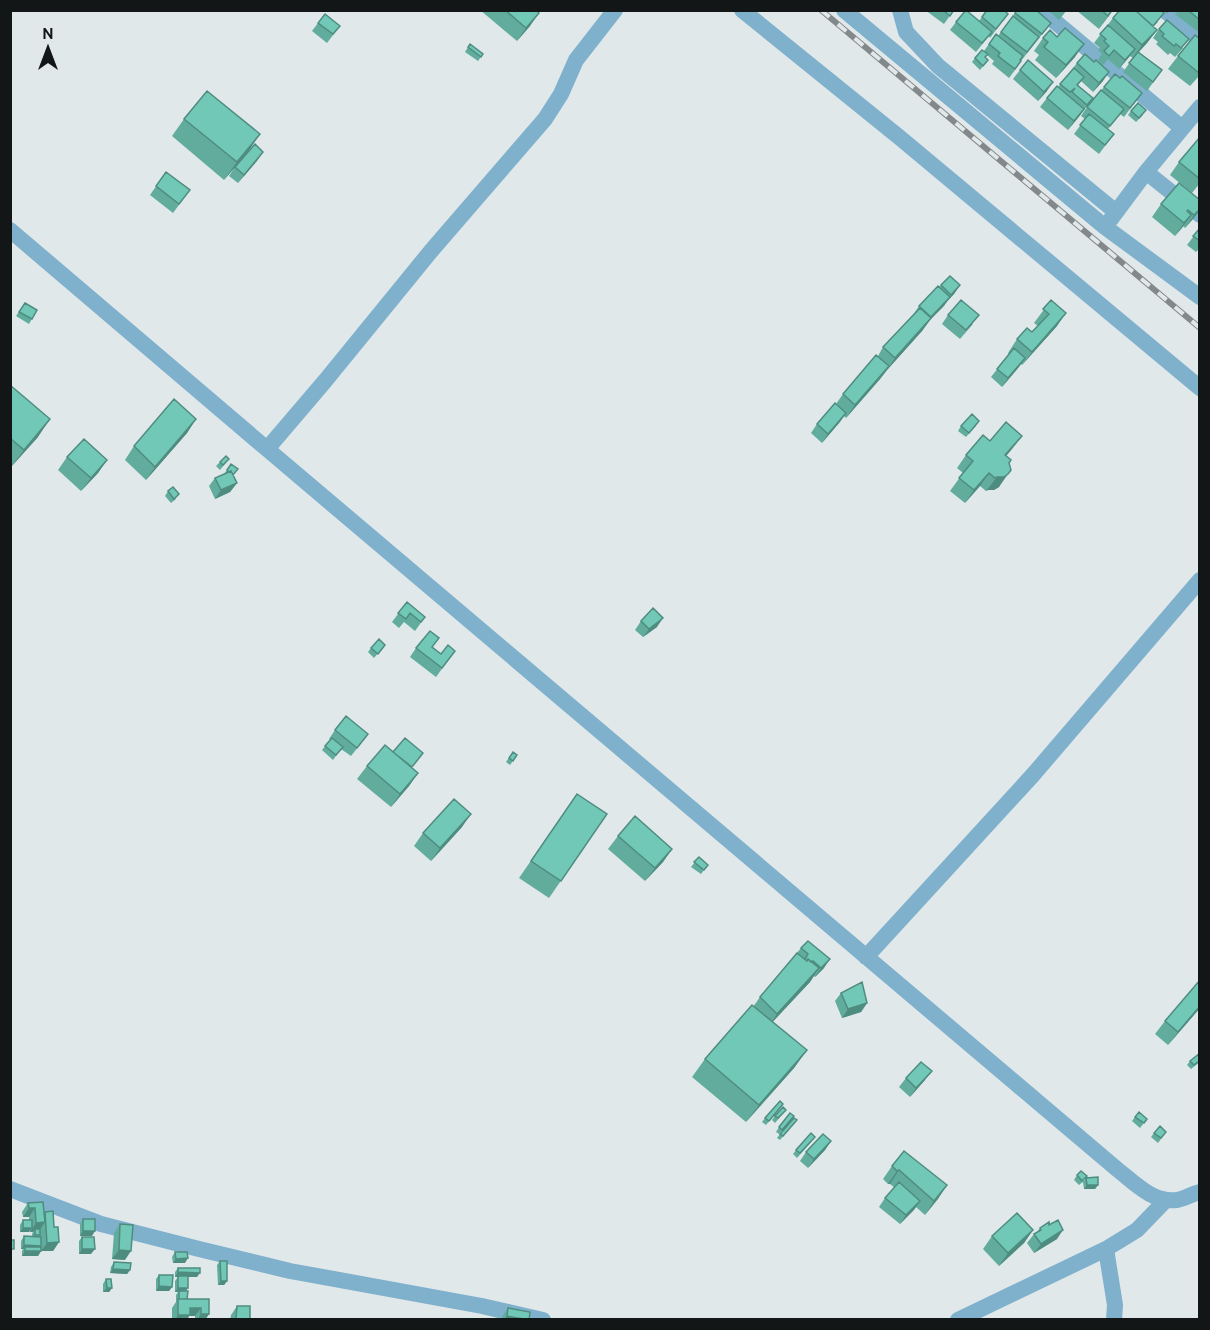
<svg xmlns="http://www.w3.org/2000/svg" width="1210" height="1330" font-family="Cabin,sans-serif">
  <rect width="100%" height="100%" fill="#e0e8ea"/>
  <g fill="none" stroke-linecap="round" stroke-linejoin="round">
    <path stroke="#7fb0cc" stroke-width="16" d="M 742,10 L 899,137 L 1200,388
      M 844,10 L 1105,227 L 1200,297
      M 900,10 L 906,32 L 938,66 L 1116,212
      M 1041,10 L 1182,128
      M 1164,10 L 1200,39
      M 1146,172 L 1200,215
      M 1111,219 L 1146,172 L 1200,107
      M 10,230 L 267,449 L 1118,1170 C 1135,1183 1153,1203 1177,1200 C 1184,1199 1192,1194 1200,1192
      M 267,449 L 325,381 L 431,251 L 545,119 L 561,94 L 576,60 L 615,10
      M 866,957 L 1032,776 L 1200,580
      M 10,1189 L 101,1224 L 199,1249 L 290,1271 L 482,1306 L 543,1320
      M 1106,1249 L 1115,1305 L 1114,1320
      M 958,1320 L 1106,1249 L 1137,1230 L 1166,1200"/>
    <g stroke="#83898a" stroke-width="6">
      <path id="rail" d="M 821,10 L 1200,328"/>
    </g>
    <use href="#rail" stroke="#e0e8ea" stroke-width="4" stroke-dasharray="11" stroke-linecap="butt"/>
  </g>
  <path fill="#61ac9d" d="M 480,10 L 536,10 L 530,26 L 517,41 Z
    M 925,10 L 954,10 L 944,24 Z
    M 987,10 L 1004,10 L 1008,14 L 990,38 L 989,36 L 976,52 L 950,30 L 956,22 L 979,21 Z
    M 1017,10 L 1051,23 L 1021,61 L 1015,70 L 1009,78 L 992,64 L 994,61 L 987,55 L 985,58 L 988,60 L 980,70 L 972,62 L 975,58 L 984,51 L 996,34 L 998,36 Z
    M 1048,10 L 1067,10 L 1059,20 Z
    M 1076,10 L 1113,10 L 1099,29 Z
    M 1163,10 L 1170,10 L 1167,14 Z
    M 1178,10 L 1200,10 L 1200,29 L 1197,31 L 1175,14 Z
    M 325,14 L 340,26 L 327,43 L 312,31 Z
    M 1113,18 L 1158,22 L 1153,27 L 1157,30 L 1147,43 L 1139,52 L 1162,70 L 1147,91 L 1123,72 L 1133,58 L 1130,56 L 1119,69 L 1108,59 L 1103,65 L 1098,60 L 1102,54 L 1098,50 L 1100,48 L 1094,43 Z
    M 1159,29 L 1183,48 L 1175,57 L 1170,53 L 1168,55 L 1156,44 L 1158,42 L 1153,38 Z
    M 1043,38 L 1075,57 L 1056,78 L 1035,60 L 1039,55 L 1034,51 Z
    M 1200,39 L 1200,75 L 1190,86 L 1168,69 L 1178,56 Z
    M 470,44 L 483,54 L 478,61 L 465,52 Z
    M 1077,63 L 1103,81 L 1093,92 L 1081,81 L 1078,85 L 1093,98 L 1068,130 L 1040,107 L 1047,98 L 1058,87 Z
    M 1020,70 L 1047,91 L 1038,101 L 1013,79 Z
    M 1120,78 L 1142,93 L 1124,117 L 1120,114 L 1108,129 L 1114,134 L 1099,154 L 1074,134 L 1085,119 L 1081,116 L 1087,107 L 1104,87 Z
    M 1131,111 L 1143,115 L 1136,122 L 1128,115 Z
    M 184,119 L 248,152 L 224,180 L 172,136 Z
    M 1200,137 L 1200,183 L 1192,193 L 1170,175 L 1179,162 Z
    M 263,152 L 238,183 L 229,176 L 235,167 Z
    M 166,172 L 190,190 L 173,213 L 150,195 Z
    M 1200,195 L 1200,210 L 1185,228 L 1183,226 L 1175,236 L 1152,217 L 1161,204 L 1197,198 Z
    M 1200,228 L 1200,248 L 1196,252 L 1187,245 Z
    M 941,285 L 960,285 L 954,294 L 930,320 L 922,331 L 887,370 L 880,379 L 846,418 L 844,416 L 822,443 L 811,433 L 817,424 L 836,404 L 843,394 L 878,356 L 883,347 L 913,315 L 919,306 Z
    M 1051,300 L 1057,326 L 1022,365 L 1021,364 L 1002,387 L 991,377 L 1009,354 L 1008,353 L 1017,339 L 1032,332 L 1038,326 L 1034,323 Z
    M 25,303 L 37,310 L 29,324 L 16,316 Z
    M 948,315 L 973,324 L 960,339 L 942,324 Z
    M 10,385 L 38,437 L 11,467 L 10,466 Z
    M 196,419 L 187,433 L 146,480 L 125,460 L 134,446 Z
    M 961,426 L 976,426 L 966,437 L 958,431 Z
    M 1022,436 L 1006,456 L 1009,463 L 999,487 L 994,490 L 988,490 L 986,491 L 980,486 L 965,503 L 950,491 L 963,473 L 957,468 L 966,455 L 990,441 Z
    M 67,457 L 107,460 L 98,473 L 81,491 L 58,470 Z
    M 229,459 L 220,470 L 216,466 L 220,462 Z
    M 231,464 L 233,475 L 237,483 L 230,492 L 215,499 L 209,486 L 215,478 L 224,474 Z
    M 168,491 L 176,499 L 171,503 L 165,496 Z
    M 407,602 L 425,617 L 415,631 L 404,622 L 399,628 L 392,622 Z
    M 641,621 L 657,627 L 643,637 L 635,630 Z
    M 385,645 L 374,658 L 368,652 L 371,648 Z
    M 432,647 L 441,654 L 455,651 L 436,677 L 410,657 L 416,648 Z
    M 335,730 L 362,742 L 351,756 L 341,749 L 333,760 L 322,750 L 330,740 L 329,739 Z
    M 513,752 L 517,755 L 510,765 L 506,762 Z
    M 367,766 L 412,768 L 418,773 L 409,786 L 391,807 L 357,779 Z
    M 577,794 L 607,814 L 549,898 L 519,878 Z
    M 462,827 L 431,861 L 414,846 L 423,833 Z
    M 618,836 L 672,849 L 663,862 L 645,881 L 608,849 Z
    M 699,857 L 708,865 L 701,874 L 691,867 Z
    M 801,948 L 824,968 L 815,977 L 814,976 L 810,982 L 772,1022 L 807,1050 L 794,1068 L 746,1122 L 692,1077 L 705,1059 L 753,1007 L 760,997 Z
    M 1200,980 L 1200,1008 L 1168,1045 L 1155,1034 L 1165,1021 Z
    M 841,993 L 867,1003 L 861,1012 L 842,1018 L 835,1001 Z
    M 1200,1053 L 1200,1062 L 1191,1069 L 1187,1065 L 1190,1061 Z
    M 906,1078 L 925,1080 L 910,1097 L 899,1087 Z
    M 783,1104 L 766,1125 L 762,1122 L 765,1118 Z
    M 786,1110 L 775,1123 L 772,1120 L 775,1116 Z
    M 1139,1112 L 1147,1119 L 1140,1128 L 1132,1121 Z
    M 790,1120 L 779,1134 L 776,1132 L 779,1127 Z
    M 797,1120 L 780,1140 L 777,1138 L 780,1134 Z
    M 1166,1132 L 1158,1143 L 1151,1137 L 1154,1133 Z
    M 812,1141 L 797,1158 L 793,1154 L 796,1150 Z
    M 831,1141 L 825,1150 L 808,1168 L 800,1161 L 806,1152 Z
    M 892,1166 L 947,1185 L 925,1215 L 916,1207 L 900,1224 L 879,1207 L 885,1198 L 895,1188 L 890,1184 L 888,1184 L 883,1179 Z
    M 1077,1175 L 1084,1181 L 1079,1185 L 1074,1180 Z
    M 1086,1178 L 1098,1185 L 1095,1189 L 1084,1189 L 1083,1182 Z
    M 28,1203 L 44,1213 L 45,1212 L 54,1227 L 59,1242 L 53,1251 L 41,1251 L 38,1256 L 22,1256 L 22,1251 L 23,1249 L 21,1249 L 21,1241 L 24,1236 L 32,1236 L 32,1234 L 33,1232 L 30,1232 L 30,1230 L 29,1232 L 20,1232 L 20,1225 L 23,1220 L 29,1220 L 29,1217 L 23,1217 L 22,1212 Z
    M 83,1219 L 92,1236 L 80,1236 L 80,1224 Z
    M 120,1224 L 125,1260 L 112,1259 L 114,1233 Z
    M 1049,1225 L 1057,1239 L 1034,1253 L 1027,1243 L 1034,1234 L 1037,1232 L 1040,1228 Z
    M 1033,1230 L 1024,1243 L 999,1266 L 983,1249 L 992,1236 Z
    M 82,1237 L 91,1254 L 79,1254 L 79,1241 Z
    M 175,1252 L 185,1263 L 173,1263 L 172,1257 Z
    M 220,1261 L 227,1281 L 224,1285 L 218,1285 L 217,1265 Z
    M 114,1262 L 130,1270 L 127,1274 L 110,1273 L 111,1267 Z
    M 178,1268 L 197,1277 L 188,1277 L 186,1291 L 187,1299 L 209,1314 L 205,1320 L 195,1320 L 195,1316 L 189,1316 L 187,1320 L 172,1320 L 172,1308 L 176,1302 L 176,1295 L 178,1292 L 175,1292 L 175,1281 L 178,1277 L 175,1277 L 175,1272 Z
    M 159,1275 L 172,1287 L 169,1291 L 156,1291 L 156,1279 Z
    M 106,1279 L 112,1288 L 109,1292 L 103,1292 L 103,1284 Z
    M 237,1306 L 250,1320 L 230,1320 L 231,1315 Z
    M 508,1308 L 529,1320 L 502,1320 L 502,1317 Z"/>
  <path fill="#4f8c80" d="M 1112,10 L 1113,10 L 1099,29 L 1108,16 Z
    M 539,13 L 530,26 L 517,41 L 526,28 Z
    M 1157,30 L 1147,43 L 1133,58 L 1142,45 Z
    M 1084,44 L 1075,57 L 1056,78 L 1066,65 Z
    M 1135,49 L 1129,57 L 1119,69 L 1125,60 Z
    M 1109,72 L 1103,81 L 1093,92 L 1099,83 Z
    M 1053,82 L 1047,91 L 1038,101 L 1044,92 Z
    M 1093,98 L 1078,118 L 1068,130 L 1074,121 Z
    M 260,134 L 248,152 L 224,180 L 237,162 Z
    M 263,152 L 257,161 L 238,183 L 244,175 Z
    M 1200,210 L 1193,219 L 1185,228 L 1194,215 Z
    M 1191,215 L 1182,228 L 1175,236 L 1184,223 Z
    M 960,285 L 954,294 L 945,303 L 951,295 Z
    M 950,297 L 944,306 L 930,320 L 922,331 L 887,370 L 880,379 L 846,418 L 855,405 L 888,368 L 895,358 L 931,317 Z
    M 1066,313 L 1057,326 L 1022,365 L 1032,352 Z
    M 1025,358 L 1019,367 L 1002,387 L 1008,378 Z
    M 846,413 L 840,422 L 822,443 L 828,434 Z
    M 50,419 L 38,437 L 11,467 L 24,450 Z
    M 196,419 L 187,433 L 146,480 L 155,467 Z
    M 1022,436 L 1012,449 L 996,468 L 1005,455 Z
    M 107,460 L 98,473 L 81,491 L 91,478 Z
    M 989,473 L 980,486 L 965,503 L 974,490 Z
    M 1008,474 L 999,487 L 994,490 L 988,490 L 986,491 L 997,477 Z
    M 237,483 L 230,492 L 215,499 L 221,490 Z
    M 663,618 L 657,627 L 643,637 L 649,629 Z
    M 418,773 L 409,786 L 391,807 L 400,794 Z
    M 471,814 L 462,827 L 431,861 L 440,848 Z
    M 672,849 L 663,862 L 645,881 L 655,868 Z
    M 830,959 L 824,968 L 815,977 L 821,968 Z
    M 819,968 L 810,982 L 768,1027 L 777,1014 Z
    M 867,1003 L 861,1012 L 842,1018 L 848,1009 Z
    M 1200,1006 L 1200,1008 L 1168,1045 L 1178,1032 Z
    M 807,1050 L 794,1068 L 746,1122 L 759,1105 Z
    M 932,1071 L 925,1080 L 910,1097 L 916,1088 Z
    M 831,1141 L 825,1150 L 808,1168 L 814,1159 Z
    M 899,1170 L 890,1184 L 888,1184 L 897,1171 Z
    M 947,1185 L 938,1199 L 925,1215 L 934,1201 Z
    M 1087,1185 L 1098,1185 L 1095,1189 L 1084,1189 Z
    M 920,1201 L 914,1210 L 900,1224 L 906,1215 Z
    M 29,1208 L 35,1208 L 29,1217 L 23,1217 Z
    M 45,1222 L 39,1231 L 35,1229 L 33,1232 L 30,1232 L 36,1223 Z
    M 23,1228 L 32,1228 L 29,1232 L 20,1232 Z
    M 1033,1230 L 1024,1243 L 999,1266 L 1008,1253 Z
    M 1063,1230 L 1057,1239 L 1034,1253 L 1041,1244 Z
    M 83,1231 L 95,1231 L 92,1236 L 80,1236 Z
    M 59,1242 L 53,1251 L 41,1251 L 47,1243 Z
    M 24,1245 L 41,1246 L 38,1250 L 25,1247 L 23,1249 L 21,1249 Z
    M 82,1249 L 95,1249 L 91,1254 L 79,1254 Z
    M 119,1250 L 131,1251 L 125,1260 L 112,1259 Z
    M 25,1251 L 41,1251 L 38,1256 L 22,1256 Z
    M 188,1258 L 185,1263 L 173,1263 L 176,1259 Z
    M 113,1269 L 130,1270 L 127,1274 L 110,1273 Z
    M 178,1272 L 200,1273 L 197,1277 L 175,1277 Z
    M 221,1281 L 227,1281 L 224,1285 L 218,1285 Z
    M 159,1286 L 172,1287 L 169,1291 L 156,1291 Z
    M 107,1288 L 112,1288 L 109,1292 L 103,1292 Z
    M 178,1288 L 188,1288 L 185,1292 L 175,1292 Z
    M 190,1308 L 201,1308 L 195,1316 L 189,1316 L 187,1320 L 175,1320 L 178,1315 Z
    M 201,1314 L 209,1314 L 205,1320 L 197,1320 Z
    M 507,1316 L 524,1320 L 504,1320 Z"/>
  <path fill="#71c8b7" stroke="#4f8c80" stroke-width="1.5" d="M 505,10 L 536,10 L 539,13 L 526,28 Z
    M 943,10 L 954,10 L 950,16 Z
    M 966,10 L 992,32 L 982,43 L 956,22 Z
    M 987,10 L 1004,10 L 1008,14 L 996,29 L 982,17 Z
    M 1017,10 L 1036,10 L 1051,23 L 1042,34 L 1015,13 Z
    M 1101,10 L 1112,10 L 1108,16 Z
    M 1120,10 L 1135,10 L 1157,30 L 1142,45 L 1113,18 Z
    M 1135,10 L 1161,10 L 1164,13 L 1153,26 Z
    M 1188,10 L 1200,10 L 1200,20 Z
    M 325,14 L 340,26 L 333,34 L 318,23 Z
    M 1013,16 L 1039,37 L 1027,52 L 1001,32 Z
    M 1167,20 L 1189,39 L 1181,48 L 1176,44 L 1174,46 L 1162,36 L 1164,34 L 1159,29 Z
    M 1108,25 L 1135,49 L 1125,60 L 1114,50 L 1109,56 L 1104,51 L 1109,46 L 1104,41 L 1106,39 L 1100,34 Z
    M 1065,28 L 1084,44 L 1066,65 L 1044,47 L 1048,42 L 1043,38 L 1050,30 L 1057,37 Z
    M 996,34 L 1023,56 L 1020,60 L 1021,61 L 1015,69 L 998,56 L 1000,53 L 989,44 Z
    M 1195,35 L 1200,39 L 1199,73 L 1178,56 Z
    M 470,44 L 483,54 L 481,57 L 468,47 Z
    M 982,50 L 988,54 L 985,57 L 988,60 L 983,66 L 975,58 Z
    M 1138,52 L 1162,70 L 1153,82 L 1129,63 Z
    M 1085,54 L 1094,62 L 1096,60 L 1109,72 L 1099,83 L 1077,63 Z
    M 1028,60 L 1053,82 L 1044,92 L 1020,70 Z
    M 1074,68 L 1084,77 L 1077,85 L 1093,98 L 1087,105 L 1072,92 L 1075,88 L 1070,92 L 1060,84 Z
    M 1115,74 L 1120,78 L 1122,76 L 1142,93 L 1130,108 L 1104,87 Z
    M 1057,86 L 1084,109 L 1074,121 L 1047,98 Z
    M 1101,90 L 1124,109 L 1110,126 L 1087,107 Z
    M 207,91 L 260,134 L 237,162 L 184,119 Z
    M 1138,103 L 1146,110 L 1139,118 L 1131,111 Z
    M 1089,114 L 1114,134 L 1105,145 L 1080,125 Z
    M 1200,137 L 1200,179 L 1179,162 Z
    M 255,144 L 263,152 L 244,175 L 235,167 Z
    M 166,172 L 190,190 L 179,204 L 156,186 Z
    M 1179,183 L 1200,200 L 1200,209 L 1194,215 L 1188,210 L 1187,211 L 1191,215 L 1184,223 L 1161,204 Z
    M 1200,228 L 1200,241 L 1193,236 Z
    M 950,276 L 960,285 L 951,295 L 941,285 Z
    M 938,286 L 950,297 L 931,317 L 919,306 Z
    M 961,300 L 979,315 L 966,330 L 948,315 Z
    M 1051,300 L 1066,313 L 1032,352 L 1017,339 L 1027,328 L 1032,332 L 1049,314 L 1043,309 Z
    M 25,303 L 37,310 L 32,319 L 19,312 Z
    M 920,308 L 931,318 L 895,358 L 883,347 Z
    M 1014,348 L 1025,358 L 1008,378 L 997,369 Z
    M 876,355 L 889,366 L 855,405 L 843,394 Z
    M 10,385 L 50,419 L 24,450 L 10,438 Z
    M 174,399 L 196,419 L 155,467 L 134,446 Z
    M 835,403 L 846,413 L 828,434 L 817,424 Z
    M 972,414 L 979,421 L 969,433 L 961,426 Z
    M 1006,422 L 1022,436 L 1005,455 L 1011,460 L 1009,463 L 1011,470 L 1008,474 L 1004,477 L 997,477 L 995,478 L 989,473 L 974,490 L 959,478 L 973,461 L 966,455 L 983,435 L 990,441 Z
    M 84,439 L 107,460 L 91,478 L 67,457 Z
    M 226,456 L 229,459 L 223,465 L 220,462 Z
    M 231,464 L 238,469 L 233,475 L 231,471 L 229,472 L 227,470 Z
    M 231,471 L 237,483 L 221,490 L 215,478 Z
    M 173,487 L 179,494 L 174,499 L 168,491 Z
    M 407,602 L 425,617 L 421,622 L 410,613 L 406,619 L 398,613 Z
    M 653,608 L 663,618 L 649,629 L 641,621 Z
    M 430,631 L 439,638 L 432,647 L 441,654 L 448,645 L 455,651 L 442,668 L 416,648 Z
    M 379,639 L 385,645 L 378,654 L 371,648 Z
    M 346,716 L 368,734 L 357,748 L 335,730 Z
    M 332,738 L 343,747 L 336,755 L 325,746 Z
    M 405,738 L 423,753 L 412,767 L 393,752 Z
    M 385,745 L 418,773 L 400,794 L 367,766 Z
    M 513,752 L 517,755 L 513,761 L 509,758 Z
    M 577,794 L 607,814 L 561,881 L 531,861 Z
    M 454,799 L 471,814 L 440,848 L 423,833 Z
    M 635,816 L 672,849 L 655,868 L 618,836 Z
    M 699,857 L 708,865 L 704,870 L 694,862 Z
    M 808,941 L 830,959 L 821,968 L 813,961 L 811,962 L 808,959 L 807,961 L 805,959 L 808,954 L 801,948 Z
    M 797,953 L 807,961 L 808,959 L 819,968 L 777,1014 L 760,997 Z
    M 1200,980 L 1200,1006 L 1178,1032 L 1165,1021 Z
    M 862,982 L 867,1003 L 848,1009 L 841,993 Z
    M 752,1005 L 807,1050 L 759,1105 L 705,1059 Z
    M 1200,1053 L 1200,1060 L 1194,1065 L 1190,1061 Z
    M 921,1062 L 932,1071 L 916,1088 L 906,1078 Z
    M 780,1101 L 783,1104 L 769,1121 L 765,1118 Z
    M 783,1107 L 786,1110 L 778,1118 L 775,1116 Z
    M 1139,1112 L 1147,1119 L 1144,1123 L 1135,1117 Z
    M 790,1113 L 794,1116 L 782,1130 L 779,1127 Z
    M 794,1118 L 797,1120 L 783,1136 L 780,1134 Z
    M 1160,1126 L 1166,1132 L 1161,1138 L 1154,1133 Z
    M 811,1133 L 815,1137 L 800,1153 L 796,1150 Z
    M 823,1134 L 831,1141 L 814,1159 L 806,1152 Z
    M 904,1151 L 947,1185 L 934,1201 L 899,1170 L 897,1171 L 892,1166 Z
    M 1081,1171 L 1087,1176 L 1082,1181 L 1077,1175 Z
    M 1098,1177 L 1098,1185 L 1087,1185 L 1086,1178 Z
    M 899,1182 L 920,1201 L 906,1215 L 885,1198 Z
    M 43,1202 L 45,1222 L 36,1223 L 35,1208 L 29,1208 L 28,1203 Z
    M 53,1211 L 54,1227 L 58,1227 L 59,1242 L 47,1243 L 45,1212 Z
    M 1017,1213 L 1033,1230 L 1008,1253 L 992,1236 Z
    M 83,1219 L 95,1219 L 95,1231 L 83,1231 Z
    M 23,1220 L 32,1220 L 32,1228 L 23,1228 Z
    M 1058,1220 L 1063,1230 L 1041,1244 L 1034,1234 L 1041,1230 L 1040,1228 L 1049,1222 L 1049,1225 Z
    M 120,1224 L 133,1225 L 131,1251 L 119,1250 Z
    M 35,1229 L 40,1229 L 40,1235 L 35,1235 Z
    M 24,1236 L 41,1237 L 41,1246 L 24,1245 Z
    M 82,1237 L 94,1237 L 95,1249 L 82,1249 Z
    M 10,1240 L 14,1240 L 14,1249 L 10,1249 Z
    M 25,1247 L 41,1247 L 41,1251 L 25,1251 Z
    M 175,1252 L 187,1252 L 188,1258 L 176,1259 Z
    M 220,1261 L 227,1261 L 227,1281 L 221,1281 Z
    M 114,1262 L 131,1263 L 130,1270 L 113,1269 Z
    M 178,1268 L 200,1268 L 200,1273 L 178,1272 Z
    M 159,1275 L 173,1275 L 172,1287 L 159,1286 Z
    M 178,1276 L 188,1276 L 188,1288 L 178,1288 Z
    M 106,1279 L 111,1279 L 112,1288 L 107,1288 Z
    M 179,1291 L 188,1291 L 187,1299 L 179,1299 Z
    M 178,1299 L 209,1299 L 209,1314 L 201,1314 L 201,1308 L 190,1308 L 190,1315 L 178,1315 Z
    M 237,1306 L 250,1306 L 250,1320 L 236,1319 Z
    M 508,1308 L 530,1312 L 529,1320 L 507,1316 Z"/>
  <rect width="1210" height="1330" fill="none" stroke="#131616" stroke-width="24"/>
  <g transform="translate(48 48)" stroke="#e0e8ea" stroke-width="4.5" paint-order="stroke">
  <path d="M0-4.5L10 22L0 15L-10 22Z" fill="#131616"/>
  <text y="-9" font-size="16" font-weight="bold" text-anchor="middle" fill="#131616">N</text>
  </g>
</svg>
